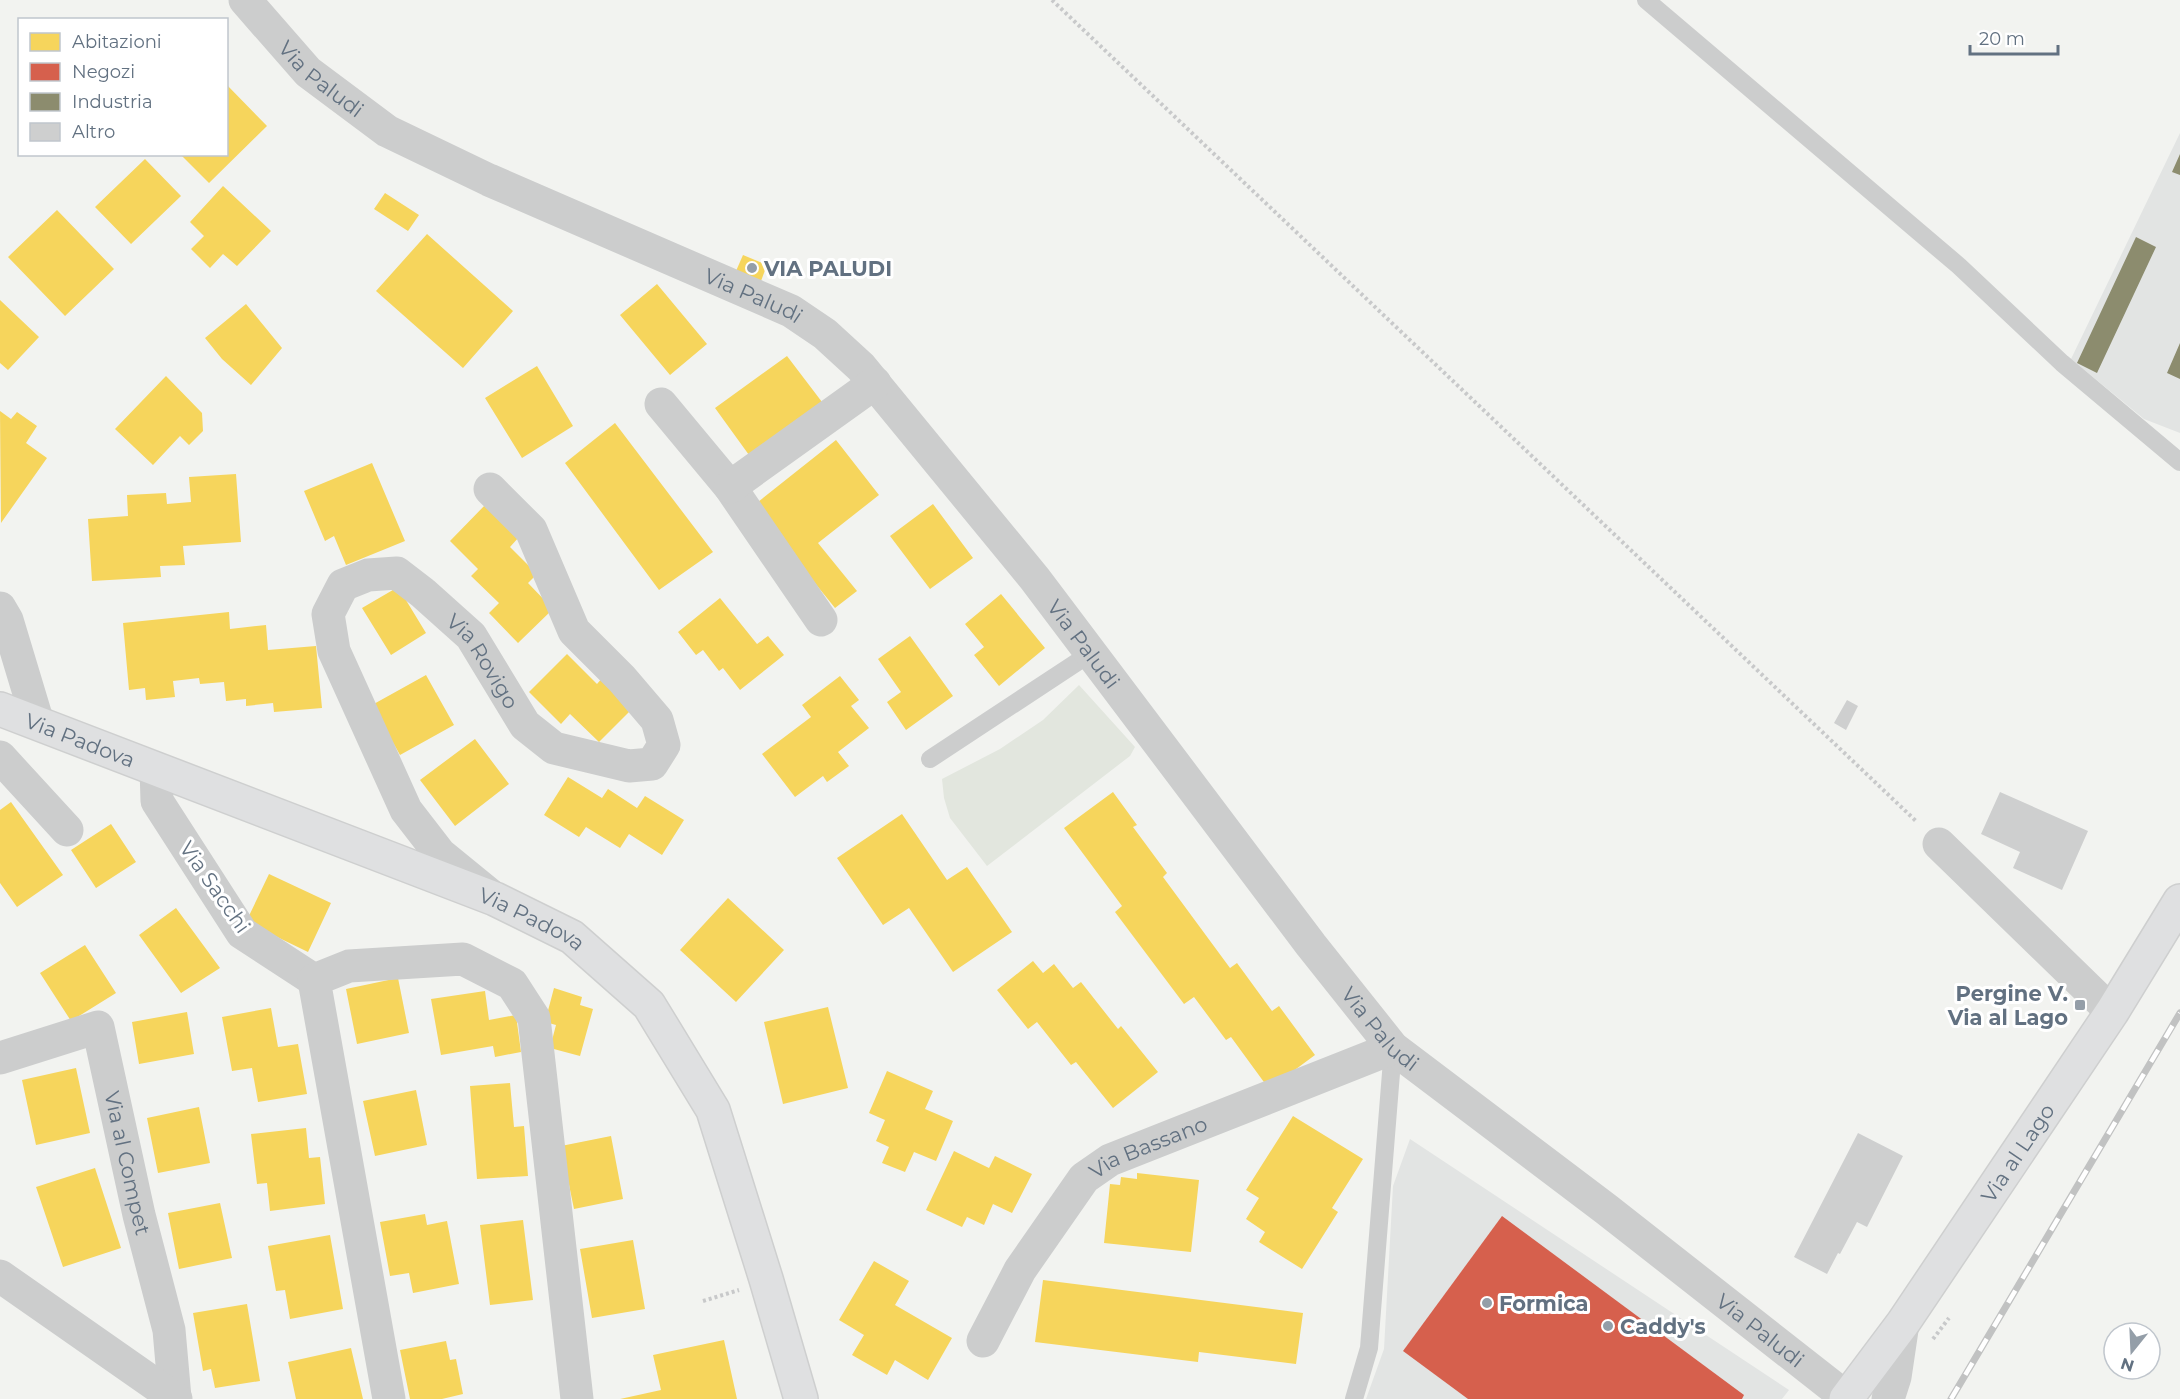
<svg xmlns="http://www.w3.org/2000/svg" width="2180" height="1399" font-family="Montserrat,sans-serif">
  <rect width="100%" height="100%" fill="#f2f3f0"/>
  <path fill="#e2e4e3" d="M 2180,133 L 2180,433 L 2144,419 L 2071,359 Z
    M 1410,1139 L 1789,1390 L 1782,1399 L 1366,1399 L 1384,1349 L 1393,1186 Z"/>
  <path fill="#e2e6de" d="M 1079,685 L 1135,747 L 1130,756 L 987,866 L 950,818 L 944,798 L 942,779 L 1000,749 L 1043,720 Z"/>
  <path fill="#f6d55c" d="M 226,84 L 267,126 L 209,183 L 180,154 L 226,154 Z
    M 145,159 L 181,196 L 131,244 L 95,207 Z
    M 223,186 L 271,231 L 237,266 L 223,254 L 210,268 L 191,249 L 204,236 L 190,222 Z
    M 385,193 L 419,215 L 408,231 L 374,209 Z
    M 57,210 L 114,269 L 65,316 L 8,257 Z
    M 427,234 L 513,311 L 463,368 L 376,291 Z
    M 743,255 L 767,265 L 761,281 L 736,271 Z
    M 657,284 L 707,344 L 670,375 L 620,315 Z
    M 0,300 L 39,337 L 8,370 L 0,363 Z
    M 246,304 L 282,348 L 251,385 L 222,359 L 205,338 Z
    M 787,356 L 822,402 L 749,455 L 715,408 Z
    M 537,366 L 573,426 L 522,458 L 485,398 Z
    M 166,376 L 202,413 L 203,431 L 189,445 L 180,436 L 153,465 L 115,429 Z
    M 0,411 L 11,419 L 17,412 L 37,426 L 26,443 L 47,458 L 1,523 Z
    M 615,423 L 713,552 L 659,590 L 565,463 Z
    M 836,440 L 879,495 L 818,543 L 857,591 L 835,608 L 753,506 Z
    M 372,463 L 405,541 L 346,565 L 334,536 L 325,541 L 304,491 Z
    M 236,474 L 241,542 L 183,546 L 185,565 L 160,566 L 161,577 L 92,581 L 88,519 L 128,516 L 127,495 L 166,493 L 167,504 L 191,502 L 189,477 Z
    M 486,504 L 519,537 L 510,547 L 537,574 L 528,583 L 553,609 L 518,643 L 489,613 L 499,603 L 471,576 L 478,569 L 450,541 Z
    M 933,504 L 973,558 L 930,589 L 890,536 Z
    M 398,587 L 426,633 L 391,655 L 362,608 Z
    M 1001,594 L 1045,648 L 999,686 L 974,655 L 984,647 L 965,624 Z
    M 720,598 L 757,644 L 768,636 L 784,655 L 740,690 L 723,668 L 719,671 L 703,650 L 696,655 L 678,632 Z
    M 229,612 L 230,629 L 266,625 L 268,650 L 316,646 L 322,708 L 274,712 L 273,703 L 246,706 L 246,699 L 226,701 L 224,682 L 200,684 L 199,678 L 173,681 L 175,697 L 146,700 L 145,688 L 129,690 L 123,623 Z
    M 910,636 L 953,696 L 906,730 L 887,702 L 901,692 L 878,659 Z
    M 567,654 L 597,684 L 603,677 L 634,707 L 599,742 L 570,714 L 561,724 L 529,692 Z
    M 426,675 L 454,725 L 400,755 L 372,705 Z
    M 840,676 L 859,700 L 851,706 L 869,728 L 838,752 L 849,766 L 827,782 L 823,776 L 795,797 L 762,754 L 811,717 L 802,705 Z
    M 475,739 L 509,784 L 455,826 L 420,780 Z
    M 568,777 L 602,798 L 608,789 L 637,808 L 645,796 L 684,820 L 662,855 L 629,834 L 620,848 L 586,827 L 579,837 L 544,815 Z
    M 1113,792 L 1137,825 L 1133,827 L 1167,873 L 1163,877 L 1230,968 L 1237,963 L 1272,1011 L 1279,1006 L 1315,1055 L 1269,1089 L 1231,1037 L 1226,1040 L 1194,997 L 1184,1004 L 1115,912 L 1122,906 L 1064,828 Z
    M 11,802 L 63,875 L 17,907 L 0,883 L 0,810 Z
    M 902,814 L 947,880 L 967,867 L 1012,932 L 953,972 L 909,908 L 883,925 L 837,858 Z
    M 111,824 L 136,862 L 96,888 L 71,850 Z
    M 269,874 L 331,903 L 308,952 L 246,922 Z
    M 728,898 L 784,950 L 736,1002 L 680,950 Z
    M 176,908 L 220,968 L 181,993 L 139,935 Z
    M 85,945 L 116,993 L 71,1021 L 40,973 Z
    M 1033,961 L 1043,973 L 1054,964 L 1073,988 L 1081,982 L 1118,1029 L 1121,1026 L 1158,1072 L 1113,1108 L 1076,1062 L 1071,1065 L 1037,1022 L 1028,1029 L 997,990 Z
    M 398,978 L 409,1033 L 357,1044 L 346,989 Z
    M 554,988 L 582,997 L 580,1005 L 593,1009 L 580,1056 L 550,1048 L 556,1025 L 545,1022 Z
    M 485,991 L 489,1020 L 516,1015 L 521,1052 L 495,1057 L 493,1046 L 441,1055 L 431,999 Z
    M 828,1007 L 848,1088 L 783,1104 L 764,1022 Z
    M 271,1008 L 278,1047 L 298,1044 L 307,1094 L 258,1102 L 252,1068 L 232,1071 L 222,1017 Z
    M 187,1012 L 194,1054 L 139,1064 L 132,1022 Z
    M 76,1068 L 90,1133 L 36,1145 L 22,1080 Z
    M 887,1071 L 933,1091 L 925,1109 L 953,1121 L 936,1161 L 914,1152 L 905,1172 L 882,1163 L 889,1147 L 876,1141 L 885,1120 L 869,1113 Z
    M 510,1083 L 514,1127 L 524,1126 L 528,1176 L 477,1179 L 470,1086 Z
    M 416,1090 L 427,1145 L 375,1156 L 363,1101 Z
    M 199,1107 L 210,1163 L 158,1173 L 147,1118 Z
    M 1293,1116 L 1363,1159 L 1332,1208 L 1338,1212 L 1302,1269 L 1259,1242 L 1265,1232 L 1246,1219 L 1259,1198 L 1246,1190 Z
    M 306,1128 L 309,1158 L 320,1157 L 325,1204 L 270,1211 L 267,1183 L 257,1184 L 251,1134 Z
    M 611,1136 L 623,1199 L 574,1209 L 561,1146 Z
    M 954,1151 L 989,1168 L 995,1156 L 1032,1174 L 1012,1213 L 993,1204 L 984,1225 L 967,1217 L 962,1227 L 926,1210 Z
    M 95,1168 L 121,1248 L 63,1267 L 36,1187 Z
    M 1137,1173 L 1199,1180 L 1191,1252 L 1104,1243 L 1110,1184 L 1120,1185 L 1121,1177 L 1137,1179 Z
    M 220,1203 L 232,1258 L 179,1269 L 168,1213 Z
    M 425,1214 L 427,1225 L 447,1221 L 459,1284 L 413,1293 L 409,1273 L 390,1276 L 380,1222 Z
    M 523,1220 L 533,1300 L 490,1305 L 480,1225 Z
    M 330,1235 L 343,1309 L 290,1319 L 285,1290 L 276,1291 L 268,1246 Z
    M 633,1240 L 645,1309 L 592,1318 L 580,1249 Z
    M 874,1261 L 909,1281 L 895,1305 L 952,1338 L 928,1380 L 895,1360 L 887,1375 L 852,1355 L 864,1335 L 839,1320 Z
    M 1043,1280 L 1303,1313 L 1296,1364 L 1199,1352 L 1198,1362 L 1035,1342 Z
    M 247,1304 L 260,1381 L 215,1388 L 211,1369 L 203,1371 L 193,1313 Z
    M 724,1340 L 737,1399 L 620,1399 L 661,1390 L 653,1355 Z
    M 446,1341 L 450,1360 L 456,1359 L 463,1394 L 442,1399 L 410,1399 L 400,1350 Z
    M 351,1348 L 363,1399 L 296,1399 L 288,1362 Z"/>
  <path fill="#d6604d" d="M 1502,1216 L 1744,1395 L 1742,1399 L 1468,1399 L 1403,1351 Z"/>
  <path fill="#8c8c6e" d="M 2180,154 L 2180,175 L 2172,172 Z
    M 2136,237 L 2156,247 L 2097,373 L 2077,363 Z
    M 2180,343 L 2180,379 L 2167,373 Z"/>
  <path fill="#cecfcf" d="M 1847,700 L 1858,706 L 1846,730 L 1834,723 Z
    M 2000,792 L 2088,831 L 2062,890 L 2013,868 L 2020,852 L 1981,834 Z
    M 1858,1133 L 1903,1156 L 1867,1227 L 1857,1222 L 1840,1254 L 1838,1253 L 1827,1274 L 1794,1257 Z"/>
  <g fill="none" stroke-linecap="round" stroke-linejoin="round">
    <g stroke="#cecfcf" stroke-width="36">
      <g id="secondary">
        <path id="s5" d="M 0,709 L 495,899 L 572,937 L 649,1005 L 713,1110 L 766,1279 L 801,1399"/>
        <path id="s6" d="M 1846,1399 L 1903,1323 L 2112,1012 L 2180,901"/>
      </g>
    </g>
    <path stroke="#c8c9ca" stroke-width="4" stroke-dasharray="3 3" stroke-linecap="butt" d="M 1052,0 L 1917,822
      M 703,1301 L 739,1290
      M 1933,1339 L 1949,1318"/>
    <path stroke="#cccdcd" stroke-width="18" d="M 1646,0 L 1959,266 L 2062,363 L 2180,462
      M 930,759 L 1091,653
      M 1354,1399 L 1369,1348 L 1393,1048"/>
    <g stroke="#cccdcd" stroke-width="33">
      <path id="s1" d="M 245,0 L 308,72 L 387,131 L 489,180 L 791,311 L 825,334 L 861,367 L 1035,579 L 1311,945 L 1393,1048 L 1606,1209 L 1847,1398"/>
      <path d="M 661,404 L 730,487 L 821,620"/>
      <path d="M 730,487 L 875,383"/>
      <path d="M 0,608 L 7,620 L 38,723"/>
      <path d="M 0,757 L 67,830"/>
      <path d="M 156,768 L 157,801 L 242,933 L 314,980"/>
      <path d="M 1939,844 L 2112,1012"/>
      <path id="s2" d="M 489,894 L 440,854 L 406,810 L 334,651 L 328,614 L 343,585 L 368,575 L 397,573 L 423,593 L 471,636 L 525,725 L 554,748 L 629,766 L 652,764 L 664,745 L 657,720 L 622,679 L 574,631 L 531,530 L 490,489"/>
      <path id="s3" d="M 0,1058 L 98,1027 L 139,1215 L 169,1330 L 175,1398"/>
      <path d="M 0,1276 L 176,1399"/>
      <path id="s4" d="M 983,1341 L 1020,1270 L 1084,1178 L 1110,1160 L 1393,1048"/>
      <path d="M 389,1399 L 314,980 L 349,966 L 463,959 L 512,984 L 534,1018 L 577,1399"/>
      <path d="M 1888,1399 L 1895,1377 L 1903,1323"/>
    </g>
    <use href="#secondary" stroke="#dfe0e1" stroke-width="33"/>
    <g stroke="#c1c2c2" stroke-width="7">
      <path id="rail" d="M 1951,1399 L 2180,1013"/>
    </g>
    <use href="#rail" stroke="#fff" stroke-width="4.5" stroke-dasharray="14" stroke-linecap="butt"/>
  </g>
  <g fill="#949ea8" stroke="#fff" stroke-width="2">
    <circle cx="752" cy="268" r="6"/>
    <rect x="2074" y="999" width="12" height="12" rx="3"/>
    <circle cx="1487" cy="1303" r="6"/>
    <circle cx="1608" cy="1326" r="6"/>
  </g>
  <g text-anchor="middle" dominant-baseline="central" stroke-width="6" stroke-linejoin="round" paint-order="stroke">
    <g font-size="21" fill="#627181" stroke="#fff">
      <text stroke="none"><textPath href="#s1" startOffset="110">Via Paludi</textPath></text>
      <text stroke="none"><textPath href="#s1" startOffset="596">Via Paludi</textPath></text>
      <text stroke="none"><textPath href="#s1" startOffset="1082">Via Paludi</textPath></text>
      <text stroke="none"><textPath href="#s2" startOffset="544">Via Rovigo</textPath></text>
      <text stroke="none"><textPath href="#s5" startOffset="86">Via Padova</textPath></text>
      <text transform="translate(215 887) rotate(55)">Via Sacchi</text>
      <text stroke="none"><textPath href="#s5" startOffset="572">Via Padova</textPath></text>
      <text stroke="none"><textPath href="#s1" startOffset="1568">Via Paludi</textPath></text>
      <text stroke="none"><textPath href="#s4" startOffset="264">Via Bassano</textPath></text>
      <text stroke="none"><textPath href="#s6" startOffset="300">Via al Lago</textPath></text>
      <text stroke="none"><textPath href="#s3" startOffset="242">Via al Compet</textPath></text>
      <text stroke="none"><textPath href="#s1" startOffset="2054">Via Paludi</textPath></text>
    </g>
    <g font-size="21" font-weight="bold" fill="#627181" stroke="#fff" text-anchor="start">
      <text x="764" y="268">VIA PALUDI</text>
      <text x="2068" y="993" text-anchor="end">Pergine V.<tspan x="2068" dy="24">Via al Lago</tspan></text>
      <text x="1499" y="1303">Formica</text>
      <text x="1620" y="1326">Caddy's</text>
    </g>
  </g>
  <rect x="18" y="18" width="210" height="138" fill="#ffffff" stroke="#c0c6cd" stroke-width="1.5"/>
  <rect x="30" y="33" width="30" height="18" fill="#f6d55c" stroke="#c0c6cd" stroke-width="1.5"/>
  <text x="72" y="48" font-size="18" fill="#627181">Abitazioni</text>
  <rect x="30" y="63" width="30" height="18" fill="#d6604d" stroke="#c0c6cd" stroke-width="1.5"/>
  <text x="72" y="78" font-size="18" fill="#627181">Negozi</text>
  <rect x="30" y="93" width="30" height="18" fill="#8c8c6e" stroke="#c0c6cd" stroke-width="1.5"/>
  <text x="72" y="108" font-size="18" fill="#627181">Industria</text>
  <rect x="30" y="123" width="30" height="18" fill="#cecfcf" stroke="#c0c6cd" stroke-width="1.5"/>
  <text x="72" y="138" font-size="18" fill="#627181">Altro</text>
  <g transform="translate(2132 1351) rotate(198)"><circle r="28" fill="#ffffff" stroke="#c0c6cd" stroke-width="1.5"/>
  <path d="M0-4.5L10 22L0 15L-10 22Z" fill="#949ea8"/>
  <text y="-9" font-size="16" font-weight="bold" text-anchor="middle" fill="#627181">N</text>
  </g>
  <path d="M1970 45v9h88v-9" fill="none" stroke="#627181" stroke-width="3"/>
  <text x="1979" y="45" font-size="18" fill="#627181" stroke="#ffffff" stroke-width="4.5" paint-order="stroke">20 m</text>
</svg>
